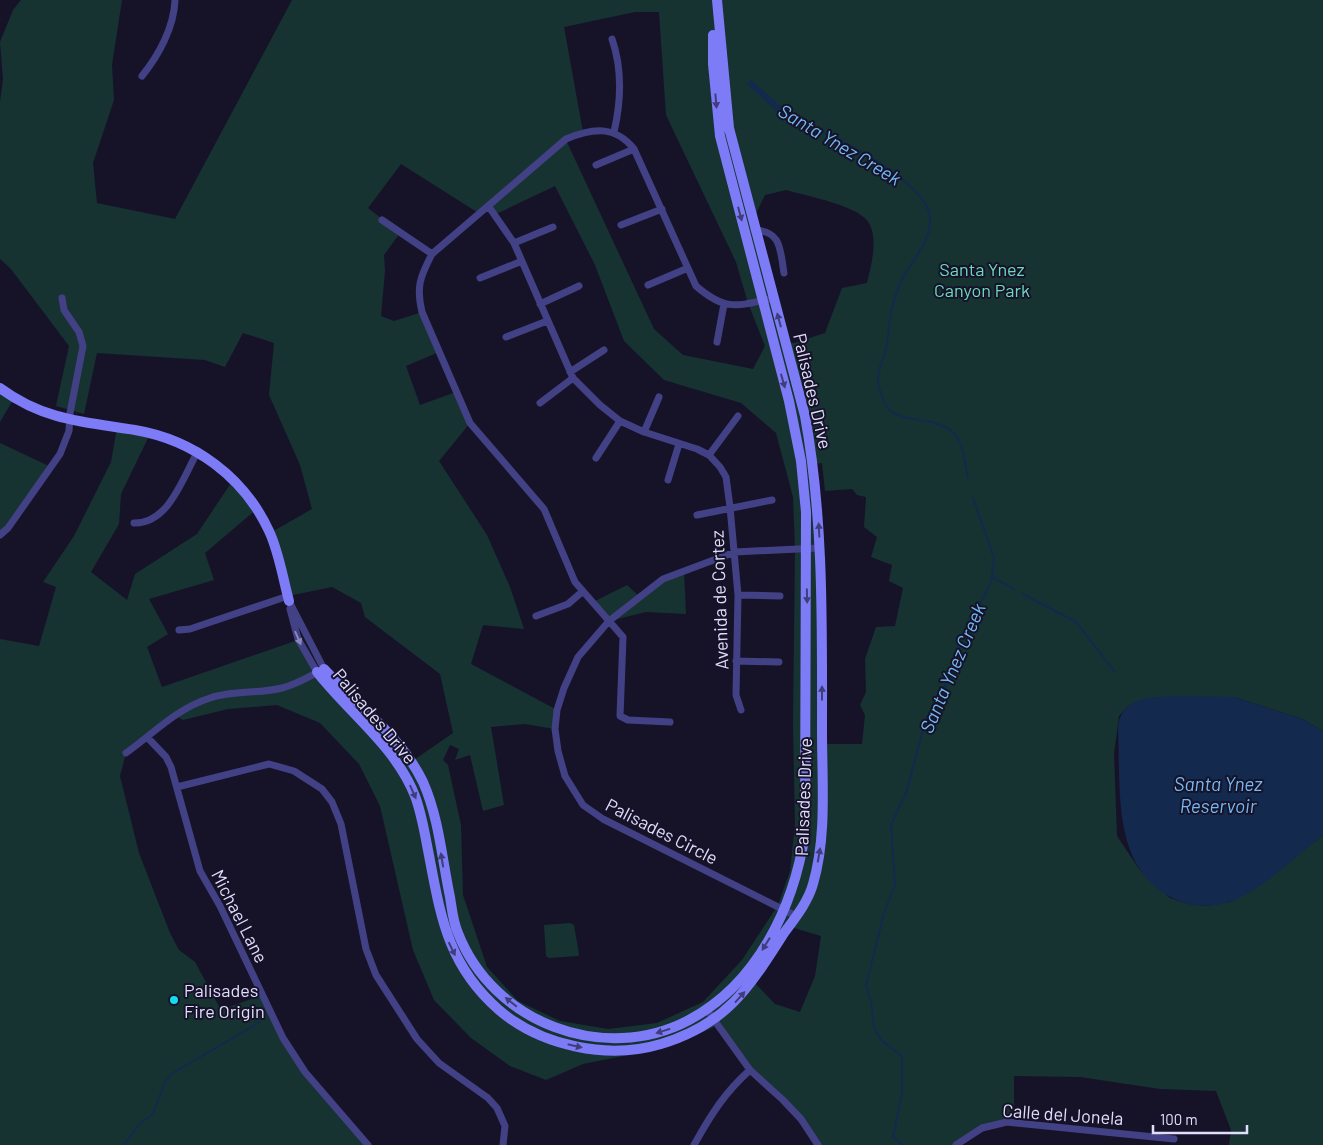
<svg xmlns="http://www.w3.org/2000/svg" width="1323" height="1145" font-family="Barlow,sans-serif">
  <rect width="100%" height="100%" fill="#161329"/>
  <path fill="#163332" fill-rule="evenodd" d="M 21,0 L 122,0 L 112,65 L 114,100 L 93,163 L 97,203 L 175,219 L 292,0 L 1323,0 L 1323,731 L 1302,719 L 1234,697 L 1128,706 L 1119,716 L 1114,754 L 1117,836 L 1139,869 L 1170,898 L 1188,904 L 1207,906 L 1230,902 L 1253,889 L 1323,835 L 1323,1145 L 1229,1145 L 1231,1130 L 1216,1091 L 1160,1089 L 1080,1077 L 1014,1076 L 1014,1116 L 1007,1117 L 1007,1122 L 994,1125 L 959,1145 L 817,1145 L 818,1144 L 752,1068 L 719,1025 L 668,1047 L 583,1064 L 546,1080 L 510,1066 L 471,1038 L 434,1000 L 413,950 L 380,806 L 359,764 L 320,723 L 277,705 L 228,709 L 183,720 L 174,715 L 126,753 L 120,776 L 139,853 L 170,933 L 179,950 L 195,962 L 221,1010 L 262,995 L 293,1056 L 368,1145 L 0,1145 L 0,639 L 39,646 L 56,587 L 43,582 L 74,536 L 111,462 L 117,428 L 150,434 L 121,494 L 119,524 L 91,572 L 127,600 L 135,574 L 197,534 L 233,480 L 257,509 L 205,553 L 214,580 L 149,599 L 168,634 L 147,647 L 162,687 L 298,640 L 317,672 L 324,669 L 411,762 L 453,733 L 440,674 L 365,617 L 361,603 L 332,587 L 288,596 L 270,533 L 312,509 L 300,465 L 269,395 L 274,343 L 243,333 L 225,367 L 205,360 L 97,353 L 84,414 L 56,406 L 69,346 L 11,269 L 0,259 L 0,102 L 3,79 L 0,42 L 13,10 ZM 635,12 L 659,12 L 666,115 L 736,262 L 748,303 L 765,346 L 753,369 L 683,355 L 654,329 L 566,140 L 583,132 L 564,27 ZM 401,164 L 480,214 L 489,207 L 494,215 L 555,186 L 595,265 L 624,341 L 664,380 L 741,403 L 776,433 L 793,497 L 795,548 L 793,724 L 795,825 L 790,871 L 778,905 L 742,960 L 703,1002 L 657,1023 L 608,1029 L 560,1021 L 518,1001 L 487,967 L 463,895 L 461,825 L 448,765 L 443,760 L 450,745 L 459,749 L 455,760 L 470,755 L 483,811 L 504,805 L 491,727 L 525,724 L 555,729 L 557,710 L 471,664 L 483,625 L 524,629 L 510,587 L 487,535 L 439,461 L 470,423 L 456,392 L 420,405 L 406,366 L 439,352 L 422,312 L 394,321 L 381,316 L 385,271 L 384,255 L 400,233 L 368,208 ZM 786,190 C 806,196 863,206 870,225 C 878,243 871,265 867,283 L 842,288 L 825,333 L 794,343 L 785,343 L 753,220 L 765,195 ZM 822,463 L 825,491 L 852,489 L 857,495 L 866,497 L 864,527 L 877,537 L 871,557 L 892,565 L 889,581 L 903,588 L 895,626 L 876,627 L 865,659 L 866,692 L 860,705 L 865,715 L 862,744 L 819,744 L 819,534 L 814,464 ZM 791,927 L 821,936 L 815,976 L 800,1012 L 775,1004 L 754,982 Z
    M 0,388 L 14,398 L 0,422 Z
    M 0,443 L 51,467 L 0,535 Z
    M 684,571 L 686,614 L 646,612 L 609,621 L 593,602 L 627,585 L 640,597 L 663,579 Z
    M 570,923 L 574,925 L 579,954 L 578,956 L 549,958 L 546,956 L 544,925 Z"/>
  <path fill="#13294d" d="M 751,80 L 786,111 L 782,116 L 747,84 Z
    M 1179,696 L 1234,697 L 1302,719 L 1323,731 L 1323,835 C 1297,855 1271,882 1241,897 C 1224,906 1201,909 1182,902 C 1110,876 1121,790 1118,727 C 1122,694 1153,698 1179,696 Z"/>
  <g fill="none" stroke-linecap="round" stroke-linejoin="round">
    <path stroke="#13294d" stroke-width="2" d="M 783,113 C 797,125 817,129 834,137 C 859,150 928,187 930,218 C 932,244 908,263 899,286 C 890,306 890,327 886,348 C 883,363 875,373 879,388 C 881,394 885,405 889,409 C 903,425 940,414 957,437 C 964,447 965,466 968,478
      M 992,577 L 1014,589
      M 1023,594 L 1076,622 L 1115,672
      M 124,1145 L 139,1124 L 153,1114 L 165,1082 L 171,1074 L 260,1022
      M 903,1145 L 893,1137 L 902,1094 L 902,1056 L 882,1041 L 874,1028 L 871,1001 L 866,986 L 884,913 L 895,885 L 891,825 L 907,790 L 926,718 L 941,697 L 967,628 L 990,585 L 992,577 L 994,558 L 973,498"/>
    <path stroke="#434185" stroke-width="7" d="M 612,39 C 622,68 621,102 614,132
      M 142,76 C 159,55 174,27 175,0
      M 596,165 L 634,149
      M 489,207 L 514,243 L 573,378 L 600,405 L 620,421 L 644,432 L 697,449 L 709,455 L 720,467 L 726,477 L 730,507 L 738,595 L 736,695 L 741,710
      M 382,220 L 432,254
      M 621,225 L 662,209
      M 754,230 C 782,231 780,250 784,273
      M 514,243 L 553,227
      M 480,278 L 522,261
      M 648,285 L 688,268
      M 540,304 L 579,286
      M 506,337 L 547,321
      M 717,342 L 724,304
      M 570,372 L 604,350
      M 540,403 L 573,378
      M 644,432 L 659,397
      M 709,455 L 738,416
      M 596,458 L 620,421
      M 668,480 L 679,444
      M 697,515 L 772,500
      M 134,523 C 169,524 183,477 198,451
      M 0,535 L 8,528 L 60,454 L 69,431 L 70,413 L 83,346 L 79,332 L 64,310 L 62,298
      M 738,595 L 780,596
      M 290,609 L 298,639 L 317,672
      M 536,616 L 568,604 L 583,591
      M 179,630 L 190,629 L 288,596
      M 736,661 L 779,662
      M 670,722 L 628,720 L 620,716 L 623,637 L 575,582 L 544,509 L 470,423 L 422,312 C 416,287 420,277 432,254 L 566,139 C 592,128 615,125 634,149 L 696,286 C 726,312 737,306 774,298
      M 147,737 L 166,757 L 171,767 L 200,871 L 220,906 L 283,1038 L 305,1072 L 368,1145
      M 126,753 C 154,733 176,709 210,698 C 233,690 259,694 282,688 C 298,684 310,676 324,669 L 289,601
      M 177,787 L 269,764 L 294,771 L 322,789 L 332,802 L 341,824 L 366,949 L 376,975 L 417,1039 L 439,1063 L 488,1098 L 497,1108 L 505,1126 L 503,1145
      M 796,916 L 603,819 L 583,805 L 565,776 L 558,751 L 555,729 L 557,710 L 564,688 L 578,657 L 609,621 L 663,579 L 735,552 L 819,548
      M 707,1010 L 750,1070 L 783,1100 L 801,1119 L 818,1145
      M 694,1145 C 710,1116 725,1092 750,1070
      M 956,1145 L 982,1128 L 1007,1122 L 1174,1139"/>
    <path stroke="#7d7bf6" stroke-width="10" d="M 0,388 C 43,420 84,422 135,430 C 194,440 244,477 269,531 C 279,552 283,579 289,601
      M 324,669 C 357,705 401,736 423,782 C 439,818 442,859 450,897 C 452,909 453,922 458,933 C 493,1023 604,1065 689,1020 C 757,984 794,907 805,833 L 806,512 L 801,461 L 789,401 L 720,136 L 713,64 L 713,35
      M 317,672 C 349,713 396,747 415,796 C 421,812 424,829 427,845 C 440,911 445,963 499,1010 C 541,1046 608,1060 661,1044 C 727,1024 749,988 784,933 C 795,918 808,902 813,884 C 827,836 822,782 822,732 C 822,627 824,520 805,416 L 729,128 L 717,0"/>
  </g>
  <defs><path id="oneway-solid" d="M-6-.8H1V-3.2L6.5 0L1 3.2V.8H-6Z" transform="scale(1.25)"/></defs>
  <g fill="#3f3d7b">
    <use href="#oneway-solid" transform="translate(716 101) rotate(85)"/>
    <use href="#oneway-solid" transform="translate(740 214) rotate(75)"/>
    <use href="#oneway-solid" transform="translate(779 320) rotate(-105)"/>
    <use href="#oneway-solid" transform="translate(783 381) rotate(74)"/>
    <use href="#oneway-solid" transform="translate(819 530) rotate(-93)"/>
    <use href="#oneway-solid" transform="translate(807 596) rotate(89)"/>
    <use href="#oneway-solid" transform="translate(822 693) rotate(-90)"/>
    <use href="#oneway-solid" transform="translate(413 792) rotate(66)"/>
    <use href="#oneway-solid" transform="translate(819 855) rotate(-80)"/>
    <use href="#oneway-solid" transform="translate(442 860) rotate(-100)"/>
    <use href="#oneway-solid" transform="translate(766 944) rotate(122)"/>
    <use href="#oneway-solid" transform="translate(452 949) rotate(64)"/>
    <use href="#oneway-solid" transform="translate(740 997) rotate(-48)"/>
    <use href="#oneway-solid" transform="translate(511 1002) rotate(-141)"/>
    <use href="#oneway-solid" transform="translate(663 1031) rotate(163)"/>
    <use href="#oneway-solid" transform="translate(575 1046) rotate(13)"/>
  </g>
  <use fill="#8a87bb" href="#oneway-solid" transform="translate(298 638) rotate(66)"/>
  <circle fill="#17daef" stroke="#161329" stroke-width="2" cx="174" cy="1000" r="5"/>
  <g text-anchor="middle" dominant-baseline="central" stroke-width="4" stroke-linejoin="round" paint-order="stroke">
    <g font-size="18" fill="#6dd9bd" stroke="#161329">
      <text x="982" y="269">Santa Ynez<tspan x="982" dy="21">Canyon Park</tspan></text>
    </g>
    <g font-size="18" fill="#e1ddfd" stroke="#161329">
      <text transform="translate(813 391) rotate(77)">Palisades Drive</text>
      <text transform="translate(719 600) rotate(-92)">Avenida de Cortez</text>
      <text transform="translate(375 716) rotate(50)">Palisades Drive</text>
      <text transform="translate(803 797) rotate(-88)">Palisades Drive</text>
      <text transform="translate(662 831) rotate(27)">Palisades Circle</text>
      <text transform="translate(240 916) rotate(63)">Michael Lane</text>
      <text transform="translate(1063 1114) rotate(4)">Calle del Jonela</text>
    </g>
    <g font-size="18" fill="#e1ddfd" stroke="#161329" text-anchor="start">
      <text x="184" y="990">Palisades<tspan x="184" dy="21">Fire Origin</tspan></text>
    </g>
    <g font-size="19" font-style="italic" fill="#73b9f5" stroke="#161329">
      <text transform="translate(840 144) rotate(31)">Santa Ynez Creek</text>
      <text transform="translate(952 668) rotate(-67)">Santa Ynez Creek</text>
      <text x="1218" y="783">Santa Ynez<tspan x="1218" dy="22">Reservoir</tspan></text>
    </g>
  </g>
  <path d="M1153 1125v8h94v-8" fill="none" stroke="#e1ddfd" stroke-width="2.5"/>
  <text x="1160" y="1125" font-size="15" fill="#e1ddfd" stroke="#161329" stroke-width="4" paint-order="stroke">100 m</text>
</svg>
